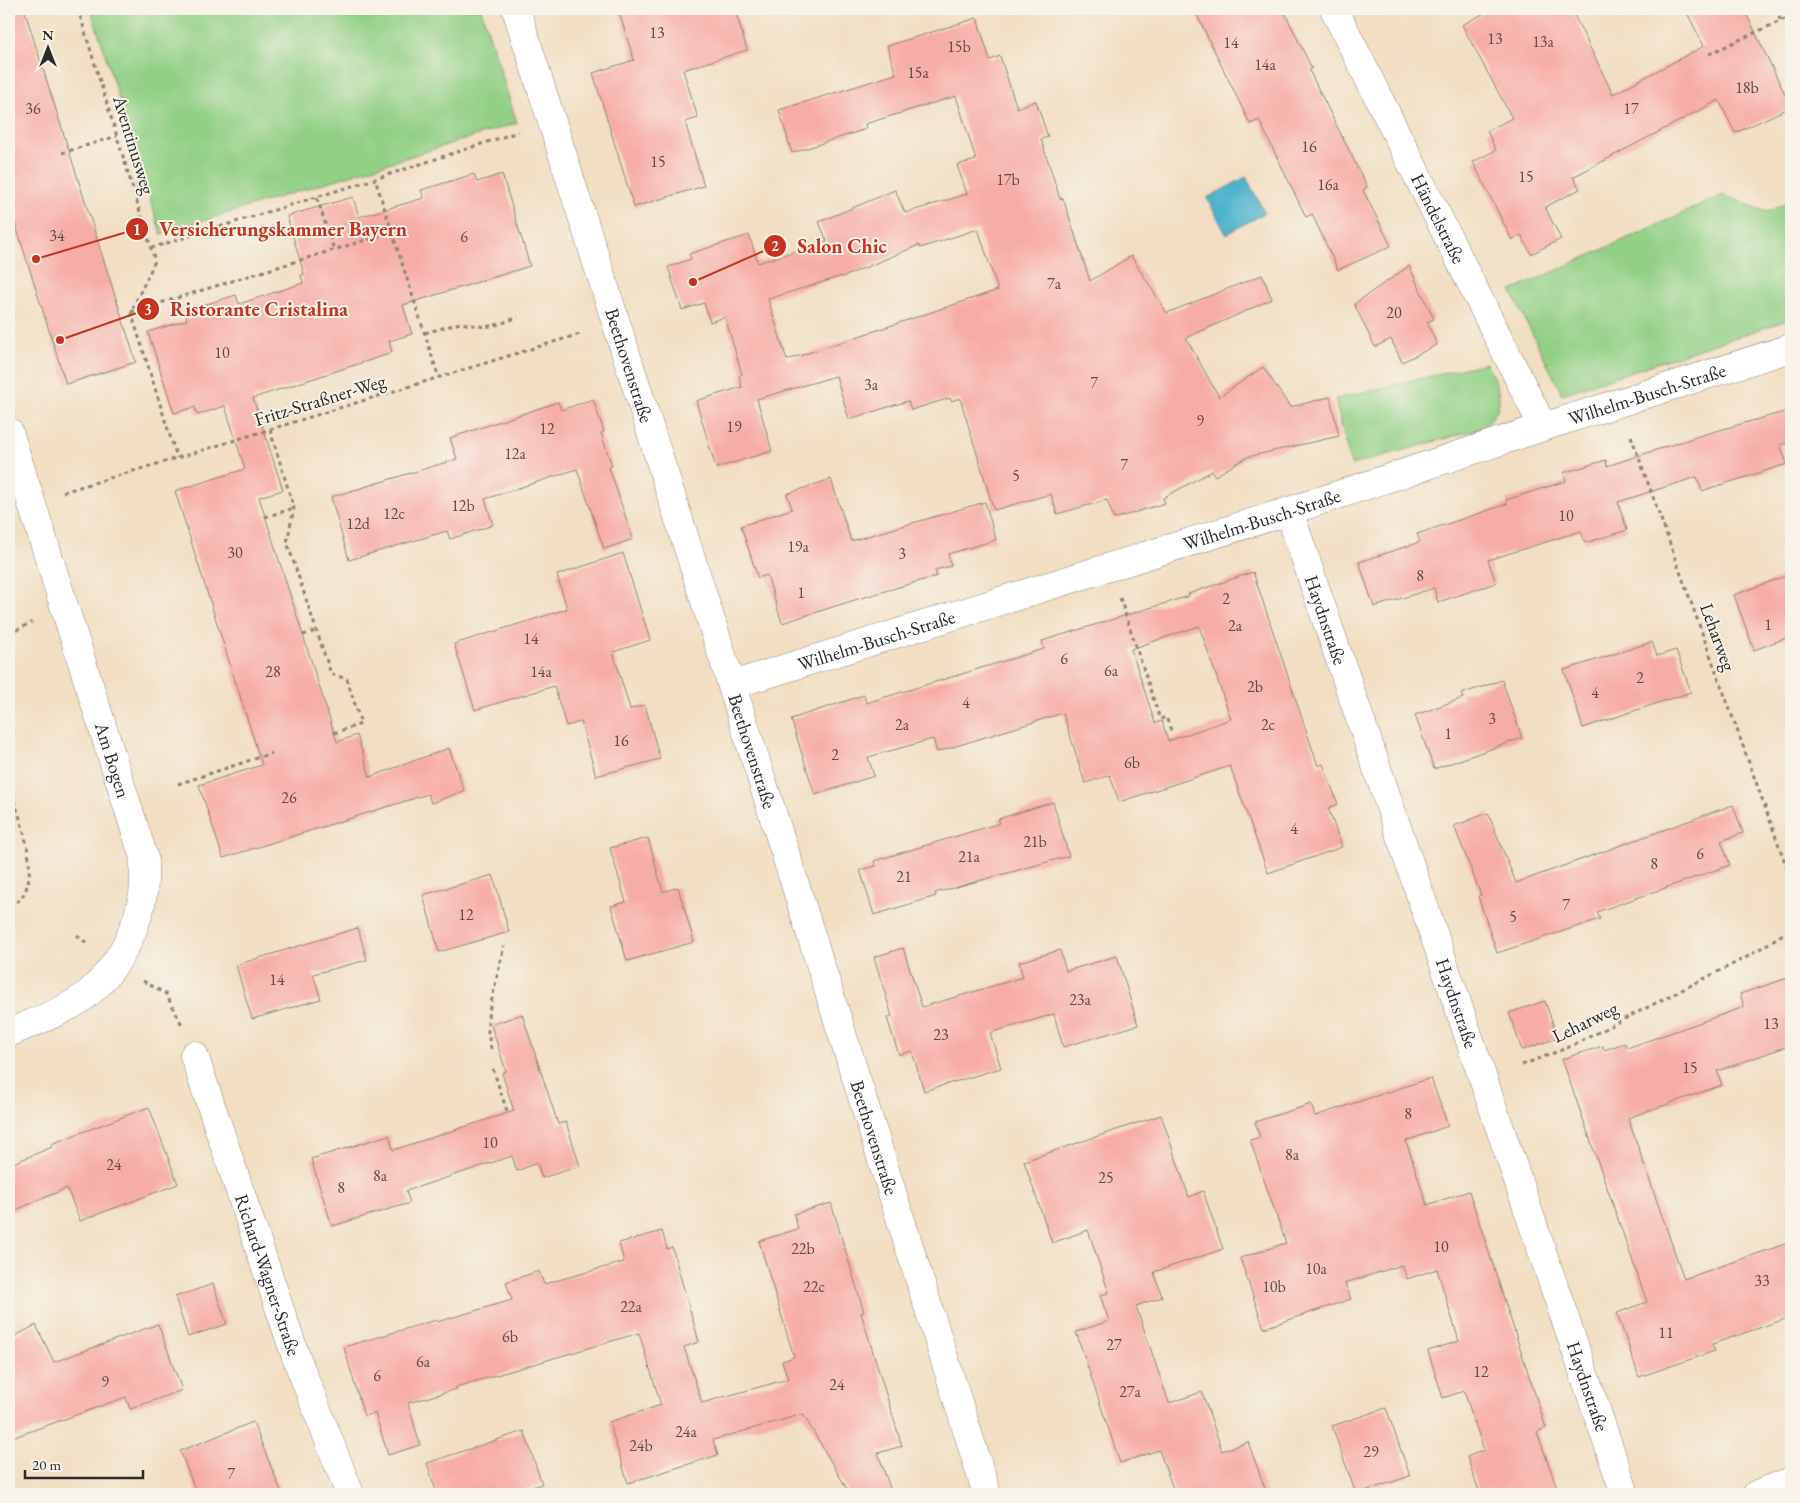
<svg xmlns="http://www.w3.org/2000/svg" width="1800" height="1503" font-family="'EB Garamond',serif">
  <rect width="100%" height="100%" fill="#f7f3e8"/>
  <filter id="ink" filterUnits="userSpaceOnUse"><feTurbulence type="fractalNoise" baseFrequency=".02" numOctaves="2"/><feDisplacementMap in="SourceGraphic" scale="10" xChannelSelector="R" yChannelSelector="G"/><feConvolveMatrix kernelMatrix="1 2 1 2 8 2 1 2 1" color-interpolation-filters="sRGB"/></filter>
  <filter id="wash" filterUnits="userSpaceOnUse"><feTurbulence type="fractalNoise" baseFrequency=".0096" numOctaves="4" result="noise"/><feDisplacementMap in="SourceGraphic" scale="20" xChannelSelector="R" yChannelSelector="G"/><feGaussianBlur stdDeviation="1.12" result="paint"/><feColorMatrix in="noise" values="0 0 0 0 0 0 0 0 0 0 0 0 0 0 0 0 0 1.4 0 .05"/><feComposite in="paint" operator="in"/></filter>
  <g filter="url(#wash)">
    <rect width="100%" height="100%" fill="#f2dec2"/>
    <path fill="#93d086" stroke="#5f7e58" d="M 91,9 L 481,9 L 517,123 L 161,234 Z
      M 1723,195 L 1767,212 L 1791,201 L 1791,319 L 1562,394 L 1511,291 Z
      M 1486,363 C 1500,389 1509,409 1479,429 L 1351,465 L 1335,399 Z"/>
    <path fill="#4eb3cd" stroke="#3c6f7c" d="M 1246,177 L 1265,213 L 1226,234 L 1207,198 Z"/>
    <g id="blocks">
      <path fill="#f7ada7" fill-rule="evenodd" d="M 9,9 L 24,9 L 136,362 L 66,384 L 9,204 Z
        M 618,9 L 735,9 L 747,50 L 683,70 L 698,118 L 685,122 L 704,186 L 634,207 L 593,73 L 634,60 Z
        M 1194,9 L 1283,9 L 1312,69 L 1309,70 L 1367,187 L 1363,190 L 1391,246 L 1338,270 L 1312,214 L 1306,217 L 1259,120 L 1250,124 Z
        M 1492,9 L 1571,9 L 1613,94 L 1704,46 L 1685,9 L 1744,9 L 1791,107 L 1735,133 L 1719,100 L 1573,177 L 1580,189 L 1545,207 L 1561,239 L 1531,254 L 1521,235 L 1512,240 L 1473,162 L 1496,150 L 1487,131 L 1512,118 L 1462,25 Z
        M 977,18 L 990,60 L 1000,56 L 1017,108 L 1036,101 L 1048,137 L 1041,139 L 1060,199 L 1063,198 L 1090,281 L 1131,256 L 1167,313 L 1262,275 L 1272,299 L 1186,338 L 1219,397 L 1263,367 L 1290,407 L 1330,397 L 1339,436 L 1247,457 L 1215,476 L 1212,471 L 1163,498 L 1165,503 L 1114,519 L 1107,500 L 1057,514 L 1051,494 L 994,510 L 960,398 L 951,401 L 950,398 L 911,410 L 908,401 L 849,419 L 836,376 L 757,399 L 772,451 L 716,468 L 696,401 L 742,387 L 739,376 L 742,374 L 725,317 L 710,322 L 704,303 L 682,310 L 668,267 L 691,259 L 689,254 L 749,235 L 758,263 L 827,241 L 819,222 L 895,190 L 905,213 L 967,194 L 957,165 L 976,160 L 956,96 L 865,124 L 866,129 L 792,153 L 779,110 L 896,74 L 887,46 ZM 978,229 L 998,290 L 787,360 L 768,299 L 842,276 L 843,277 L 919,245 L 920,248 Z
        M 474,174 L 477,182 L 502,174 L 530,266 L 403,305 L 412,334 L 389,341 L 392,353 L 253,398 L 283,490 L 259,497 L 337,742 L 357,735 L 370,777 L 449,748 L 464,791 L 431,803 L 428,794 L 223,858 L 199,785 L 262,765 L 175,491 L 245,469 L 225,406 L 197,415 L 195,407 L 174,413 L 148,332 L 187,320 L 185,311 L 236,295 L 239,304 L 303,283 L 301,275 L 304,274 L 287,216 L 353,197 L 359,217 L 424,198 L 421,190 Z
        M 1409,266 L 1434,319 L 1427,322 L 1437,345 L 1402,362 L 1391,339 L 1375,347 L 1354,304 Z
        M 593,399 L 604,432 L 601,433 L 612,466 L 609,467 L 633,539 L 604,549 L 577,469 L 485,499 L 493,525 L 450,539 L 447,531 L 349,560 L 331,497 L 457,459 L 450,438 L 558,402 L 561,410 Z
        M 1791,410 L 1791,442 L 1780,445 L 1787,464 L 1702,491 L 1697,477 L 1618,502 L 1627,530 L 1585,543 L 1581,531 L 1488,560 L 1496,583 L 1438,602 L 1434,588 L 1374,607 L 1359,562 L 1420,542 L 1417,534 L 1507,504 L 1506,500 L 1566,481 L 1563,473 L 1606,460 L 1607,466 L 1702,435 Z
        M 831,479 L 851,541 L 985,502 L 996,540 L 948,554 L 951,566 L 935,570 L 937,576 L 858,599 L 782,623 L 767,575 L 758,578 L 741,526 L 792,509 L 787,494 Z
        M 623,553 L 650,640 L 613,652 L 630,709 L 645,705 L 660,759 L 596,776 L 581,722 L 566,726 L 554,686 L 475,710 L 454,644 L 567,609 L 557,575 Z
        M 1253,572 L 1318,766 L 1323,764 L 1338,804 L 1328,808 L 1342,847 L 1268,873 L 1230,766 L 1119,802 L 1110,775 L 1085,783 L 1063,713 L 937,752 L 933,739 L 868,757 L 874,776 L 815,795 L 791,719 L 864,695 L 866,703 L 1044,649 L 1042,641 L 1189,596 L 1188,594 ZM 1199,626 L 1231,719 L 1168,741 L 1162,721 L 1155,723 L 1131,649 Z
        M 1791,574 L 1791,636 L 1754,650 L 1734,595 Z
        M 1652,642 L 1657,656 L 1676,650 L 1691,692 L 1583,728 L 1564,670 Z
        M 1502,680 L 1522,738 L 1434,769 L 1415,715 L 1463,698 L 1461,694 Z
        M 1053,802 L 1069,856 L 935,893 L 936,896 L 874,915 L 860,870 L 876,866 L 874,861 L 1000,823 L 998,819 Z
        M 1733,805 L 1743,833 L 1721,841 L 1730,865 L 1597,912 L 1600,919 L 1497,953 L 1478,896 L 1481,895 L 1454,826 L 1488,813 L 1516,883 Z
        M 648,838 L 663,892 L 678,887 L 694,942 L 627,961 L 611,906 L 626,902 L 610,848 Z
        M 493,875 L 509,932 L 439,952 L 423,895 Z
        M 358,928 L 367,960 L 313,974 L 321,999 L 252,1019 L 236,965 Z
        M 903,948 L 922,1007 L 1023,977 L 1019,962 L 1060,950 L 1066,971 L 1117,956 L 1138,1025 L 1063,1047 L 1054,1014 L 990,1033 L 1001,1068 L 924,1091 L 912,1051 L 899,1055 L 887,1018 L 892,1016 L 874,957 Z
        M 1791,977 L 1791,1045 L 1717,1071 L 1722,1085 L 1628,1118 L 1684,1279 L 1791,1242 L 1791,1317 L 1712,1344 L 1715,1351 L 1639,1377 L 1617,1313 L 1647,1302 L 1562,1059 L 1603,1046 L 1604,1050 L 1625,1043 L 1627,1048 L 1744,1007 L 1740,994 Z
        M 1545,1001 L 1558,1038 L 1522,1050 L 1509,1013 Z
        M 522,1014 L 558,1124 L 566,1122 L 580,1166 L 542,1178 L 537,1163 L 517,1171 L 512,1156 L 406,1191 L 410,1203 L 332,1226 L 311,1159 L 389,1135 L 393,1150 L 514,1111 L 502,1073 L 506,1071 L 491,1025 Z
        M 1431,1078 L 1448,1126 L 1406,1141 L 1427,1205 L 1469,1191 L 1546,1428 L 1537,1432 L 1559,1494 L 1480,1494 L 1467,1457 L 1484,1450 L 1464,1391 L 1443,1398 L 1428,1351 L 1459,1341 L 1437,1269 L 1407,1279 L 1402,1265 L 1345,1283 L 1351,1299 L 1264,1328 L 1240,1258 L 1286,1243 L 1250,1140 L 1260,1137 L 1255,1122 L 1311,1104 L 1315,1116 Z
        M 149,1107 L 178,1184 L 80,1221 L 67,1188 L 9,1213 L 9,1165 L 52,1147 L 51,1144 Z
        M 1161,1115 L 1189,1197 L 1203,1191 L 1223,1249 L 1154,1272 L 1162,1297 L 1136,1306 L 1169,1403 L 1202,1392 L 1222,1451 L 1248,1442 L 1267,1494 L 1175,1494 L 1159,1450 L 1120,1463 L 1076,1332 L 1109,1321 L 1100,1295 L 1109,1293 L 1088,1230 L 1052,1243 L 1024,1161 Z
        M 831,1203 L 864,1312 L 861,1313 L 902,1446 L 878,1453 L 892,1494 L 850,1494 L 803,1414 L 713,1440 L 718,1455 L 628,1483 L 609,1422 L 661,1405 L 639,1333 L 456,1387 L 457,1389 L 408,1403 L 420,1445 L 388,1455 L 375,1413 L 364,1416 L 344,1347 L 436,1320 L 437,1322 L 512,1300 L 506,1282 L 539,1271 L 544,1284 L 624,1262 L 619,1243 L 662,1231 L 667,1249 L 672,1247 L 699,1342 L 684,1347 L 702,1403 L 788,1379 L 782,1361 L 794,1357 L 759,1241 L 798,1229 L 794,1214 Z
        M 213,1284 L 227,1324 L 188,1337 L 175,1297 Z
        M 158,1324 L 182,1390 L 130,1409 L 126,1397 L 9,1439 L 9,1339 L 36,1325 L 54,1362 Z
        M 1386,1408 L 1410,1476 L 1356,1494 L 1332,1426 Z
        M 253,1422 L 282,1494 L 197,1494 L 180,1451 Z
        M 524,1431 L 542,1484 L 510,1494 L 437,1494 L 427,1463 Z"/>
    </g>
  </g>
  <g filter="url(#ink)">
    <use href="#blocks" fill-opacity="0" stroke="#8e8476" stroke-width="1"/>
    <g fill="none" stroke-linecap="round" stroke-linejoin="round">
      <g stroke="#8e8476" stroke-width="29">
        <g id="street">
          <path id="s1" d="M 516,9 L 789,865 L 987,1494"/>
          <path id="s2" d="M 1334,9 L 1543,427"/>
          <path id="s3" d="M 9,432 L 144,858 C 144,872 145,887 142,900 C 134,935 117,968 90,992 C 68,1011 35,1021 9,1033"/>
          <path id="s4" d="M 1289,511 L 1625,1494"/>
          <path id="s5" d="M 732,685 L 1289,511 L 1543,427 L 1791,348"/>
          <path id="s6" d="M 194,1055 L 296,1357 L 350,1494"/>
          <path d="M 1757,1494 L 1791,1481"/>
        </g>
      </g>
      <path stroke="#8e8476" stroke-width="3" stroke-dasharray="4 4" stroke-linecap="butt" d="M 78,9 L 155,261 L 131,312 L 177,458
        M 1775,9 L 1781,21
        M 1709,54 L 1791,16
        M 62,153 L 117,136
        M 317,198 L 334,250
        M 392,232 L 439,378
        M 151,248 L 375,179 L 518,132
        M 131,312 L 392,232 L 375,179
        M 425,333 L 460,323 L 485,327 L 500,324 L 518,317
        M 270,430 L 294,508 L 287,542 L 331,674 L 347,679 L 361,724 L 334,733
        M 1631,436 L 1791,879
        M 63,492 L 177,458 L 583,333
        M 265,517 L 294,508
        M 1120,598 L 1160,719 L 1166,717 L 1172,733
        M 9,634 L 32,622
        M 303,635 L 316,631
        M 178,784 L 272,753
        M 9,785 C 18,814 42,871 21,898 C 18,902 12,905 9,908
        M 77,935 L 88,944
        M 143,981 L 166,994 L 182,1025
        M 491,1049 L 488,1033 L 488,1016 L 504,946
        M 1522,1065 L 1567,1048 L 1747,957 L 1791,929
        M 493,1069 L 507,1111"/>
      <use href="#street" stroke="#fff" stroke-width="28"/>
    </g>
  </g>
  <g text-anchor="middle" dominant-baseline="central" stroke-width="4" stroke-linejoin="round" paint-order="stroke">
    <g font-size="16" fill="#5e4c4a">
      <text x="657" y="32">13</text>
      <text x="1495" y="38">13</text>
      <text x="1543" y="41">13a</text>
      <text x="1231" y="42">14</text>
      <text x="959" y="46">15b</text>
      <text x="1265" y="64">14a</text>
      <text x="918" y="72">15a</text>
      <text x="1747" y="87">18b</text>
      <text x="33" y="108">36</text>
      <text x="1631" y="108">17</text>
      <text x="1309" y="146">16</text>
      <text x="658" y="161">15</text>
      <text x="1526" y="176">15</text>
      <text x="1008" y="179">17b</text>
      <text x="1328" y="184">16a</text>
      <text x="57" y="235">34</text>
      <text x="464" y="236">6</text>
      <text x="1054" y="283">7a</text>
      <text x="1394" y="312">20</text>
      <text x="222" y="352">10</text>
      <text x="1094" y="382">7</text>
      <text x="871" y="384">3a</text>
      <text x="1200" y="420">9</text>
      <text x="734" y="426">19</text>
      <text x="547" y="428">12</text>
      <text x="515" y="453">12a</text>
      <text x="1124" y="464">7</text>
      <text x="1016" y="475">5</text>
      <text x="463" y="505">12b</text>
      <text x="394" y="513">12c</text>
      <text x="1566" y="515">10</text>
      <text x="358" y="523">12d</text>
      <text x="798" y="546">19a</text>
      <text x="235" y="552">30</text>
      <text x="902" y="553">3</text>
      <text x="1420" y="575">8</text>
      <text x="801" y="592">1</text>
      <text x="1226" y="598">2</text>
      <text x="1768" y="624">1</text>
      <text x="1235" y="625">2a</text>
      <text x="531" y="638">14</text>
      <text x="1064" y="658">6</text>
      <text x="1111" y="670">6a</text>
      <text x="273" y="671">28</text>
      <text x="541" y="671">14a</text>
      <text x="1640" y="677">2</text>
      <text x="1255" y="686">2b</text>
      <text x="1595" y="692">4</text>
      <text x="966" y="702">4</text>
      <text x="1492" y="718">3</text>
      <text x="902" y="724">2a</text>
      <text x="1268" y="724">2c</text>
      <text x="1448" y="733">1</text>
      <text x="621" y="740">16</text>
      <text x="835" y="754">2</text>
      <text x="1132" y="762">6b</text>
      <text x="289" y="797">26</text>
      <text x="1294" y="828">4</text>
      <text x="1035" y="841">21b</text>
      <text x="1700" y="853">6</text>
      <text x="969" y="856">21a</text>
      <text x="1654" y="863">8</text>
      <text x="904" y="876">21</text>
      <text x="1566" y="904">7</text>
      <text x="466" y="914">12</text>
      <text x="1513" y="916">5</text>
      <text x="277" y="979">14</text>
      <text x="1080" y="999">23a</text>
      <text x="1771" y="1023">13</text>
      <text x="941" y="1034">23</text>
      <text x="1690" y="1067">15</text>
      <text x="1408" y="1113">8</text>
      <text x="490" y="1142">10</text>
      <text x="1292" y="1154">8a</text>
      <text x="114" y="1164">24</text>
      <text x="380" y="1175">8a</text>
      <text x="1106" y="1177">25</text>
      <text x="341" y="1187">8</text>
      <text x="1441" y="1246">10</text>
      <text x="803" y="1248">22b</text>
      <text x="1316" y="1268">10a</text>
      <text x="1762" y="1280">33</text>
      <text x="814" y="1286">22c</text>
      <text x="1274" y="1286">10b</text>
      <text x="631" y="1306">22a</text>
      <text x="1666" y="1332">11</text>
      <text x="510" y="1336">6b</text>
      <text x="1114" y="1344">27</text>
      <text x="423" y="1361">6a</text>
      <text x="1481" y="1371">12</text>
      <text x="377" y="1375">6</text>
      <text x="105" y="1381">9</text>
      <text x="837" y="1384">24</text>
      <text x="1130" y="1391">27a</text>
      <text x="686" y="1431">24a</text>
      <text x="641" y="1445">24b</text>
      <text x="1371" y="1451">29</text>
      <text x="231" y="1473">7</text>
    </g>
    <g font-size="19" fill="#2b2b2b" stroke="#f7f3e8">
      <text transform="translate(134 145) rotate(73)">Aventinusweg</text>
      <text stroke="none"><textPath href="#s2" startOffset="234">Händelstraße</textPath></text>
      <text stroke="none"><textPath href="#s1" startOffset="374">Beethovenstraße</textPath></text>
      <text stroke="none"><textPath href="#s5" startOffset="960">Wilhelm-Busch-Straße</textPath></text>
      <text transform="translate(320 400) rotate(-17)">Fritz-Straßner-Weg</text>
      <text stroke="none"><textPath href="#s5" startOffset="555">Wilhelm-Busch-Straße</textPath></text>
      <text stroke="none"><textPath href="#s4" startOffset="115">Haydnstraße</textPath></text>
      <text transform="translate(1718 637) rotate(70)">Leharweg</text>
      <text stroke="none"><textPath href="#s5" startOffset="151">Wilhelm-Busch-Straße</textPath></text>
      <text stroke="none"><textPath href="#s1" startOffset="779">Beethovenstraße</textPath></text>
      <text stroke="none"><textPath href="#s3" startOffset="344">Am Bogen</textPath></text>
      <text stroke="none"><textPath href="#s4" startOffset="520">Haydnstraße</textPath></text>
      <text transform="translate(1585 1022) rotate(-26)">Leharweg</text>
      <text stroke="none"><textPath href="#s1" startOffset="1184">Beethovenstraße</textPath></text>
      <text stroke="none"><textPath href="#s6" startOffset="232">Richard-Wagner-Straße</textPath></text>
      <text stroke="none"><textPath href="#s4" startOffset="925">Haydnstraße</textPath></text>
    </g>
  </g>
  <path fill="none" stroke="#c8321e" stroke-width="2" d="M36 259L137 229M693 282L775 246M60 340L148 309"/>
  <g fill="#c8321e" stroke="#f7f3e8" stroke-width="2">
    <circle cx="36" cy="259" r="5"/>
    <circle cx="693" cy="282" r="5"/>
    <circle cx="60" cy="340" r="5"/>
    <circle cx="137" cy="229" r="12"/>
    <circle cx="775" cy="246" r="12"/>
    <circle cx="148" cy="309" r="12"/>
  </g>
  <g font-size="15" text-anchor="middle" font-weight="bold" fill="#fff">
    <text x="137" y="235">1</text>
    <text x="775" y="251">2</text>
    <text x="148" y="315">3</text>
  </g>
  <g font-size="20" text-anchor="middle" font-weight="bold" fill="#c8321e" stroke="#f7f3e8" stroke-width="4" stroke-linejoin="round" paint-order="stroke">
    <text x="283" y="236">Versicherungskammer Bayern</text>
    <text x="842" y="253">Salon Chic</text>
    <text x="259" y="316">Ristorante Cristalina</text>
  </g>
  <rect width="1800" height="1503" fill="none" stroke="#f7f3e8" stroke-width="30"/>
  <g transform="translate(48 48)" stroke="#f7f3e8" stroke-width="4" paint-order="stroke">
  <path d="M0-4L9 19L0 12L-9 19Z" fill="#2b2b2b"/>
  <text y="-8" font-size="14" font-weight="bold" text-anchor="middle" fill="#2b2b2b">N</text>
  </g>
  <path d="M25 1470v8h118v-8" fill="none" stroke="#2b2b2b" stroke-width="2.5"/>
  <text x="32" y="1470" font-size="15" fill="#2b2b2b" stroke="#f7f3e8" stroke-width="4" paint-order="stroke">20 m</text>
</svg>
